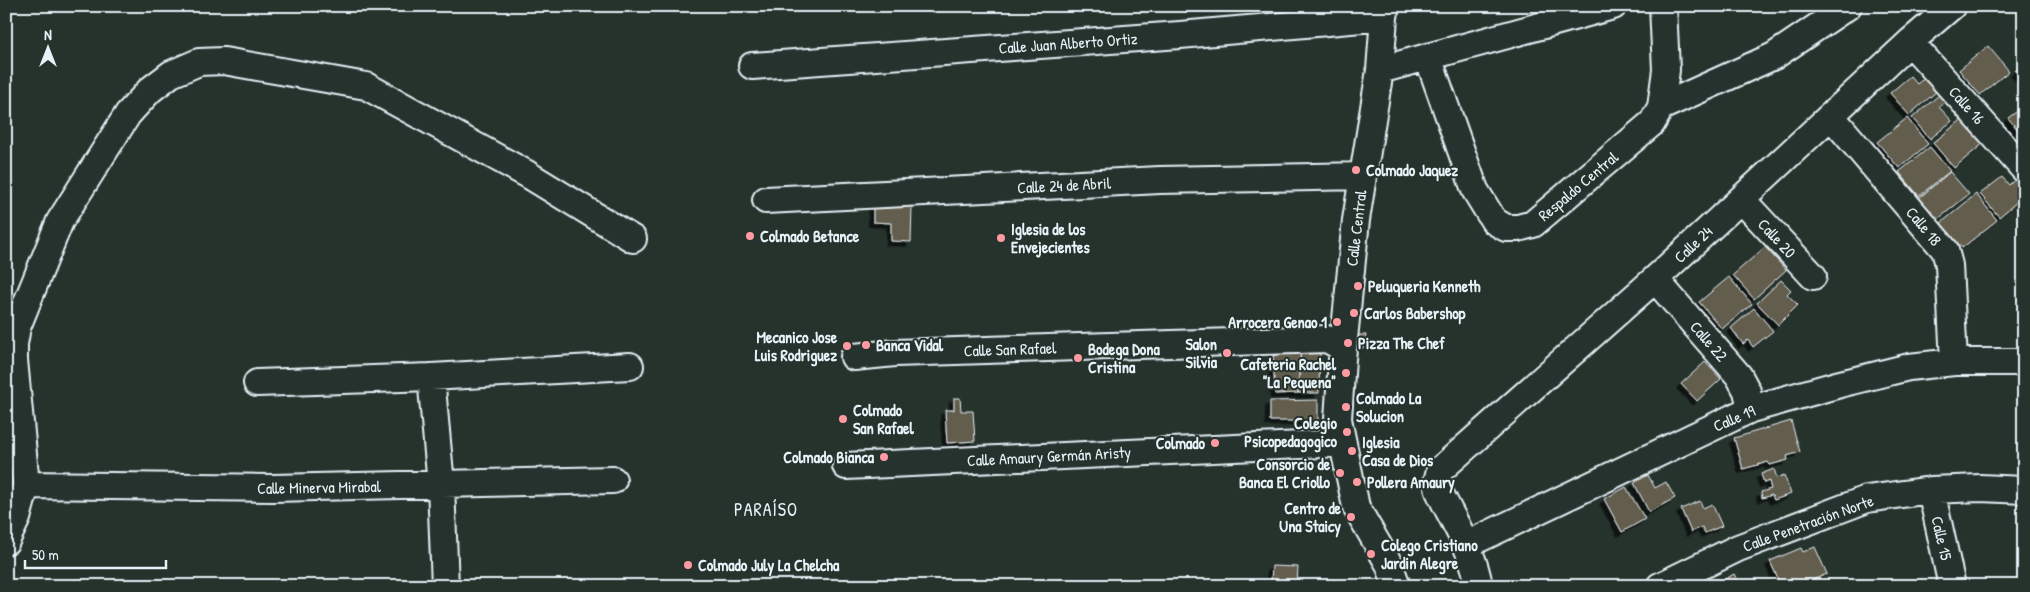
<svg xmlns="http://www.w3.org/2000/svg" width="2030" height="592" font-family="'Patrick Hand',sans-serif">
  <defs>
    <filter id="shadow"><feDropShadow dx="-4.5" dy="4.5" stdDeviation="0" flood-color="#0009"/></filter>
  </defs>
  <rect width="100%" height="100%" fill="#26332d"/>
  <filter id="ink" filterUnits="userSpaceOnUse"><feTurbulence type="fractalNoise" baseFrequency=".02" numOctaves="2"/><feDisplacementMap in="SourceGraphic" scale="10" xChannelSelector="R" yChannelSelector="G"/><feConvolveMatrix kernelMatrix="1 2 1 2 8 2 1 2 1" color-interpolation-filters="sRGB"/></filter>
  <g filter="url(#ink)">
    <path fill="#645d4e" stroke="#e8f1f8" filter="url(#shadow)" d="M 1258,6 L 1277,6 L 1277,11 L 1258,12 Z
      M 1988,46 L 2009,71 L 1980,95 L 1959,70 Z
      M 2024,63 L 2024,81 L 2015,71 Z
      M 1910,76 L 1917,84 L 1924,78 L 1936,92 L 1909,115 L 1890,93 Z
      M 1939,95 L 1945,102 L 1939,107 L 1952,121 L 1930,139 L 1912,118 Z
      M 2024,106 L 2024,137 L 2008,118 Z
      M 1965,117 L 1985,142 L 1954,168 L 1933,143 Z
      M 1907,118 L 1928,144 L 1899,168 L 1877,142 Z
      M 1930,147 L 1950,171 L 1919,196 L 1899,172 Z
      M 1950,172 L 1969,194 L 1937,220 L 1919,198 Z
      M 2019,176 L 2024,181 L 2024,196 L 1999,217 L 1980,194 L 2002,177 L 2009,185 Z
      M 1976,194 L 1997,220 L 1962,248 L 1941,223 Z
      M 873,205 L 912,206 L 911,242 L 891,241 L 891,223 L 873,222 Z
      M 1765,247 L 1786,270 L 1754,299 L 1733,275 Z
      M 1729,277 L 1752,304 L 1722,329 L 1699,302 Z
      M 1781,280 L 1791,290 L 1787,294 L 1798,305 L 1778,325 L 1757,303 Z
      M 1754,308 L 1773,331 L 1753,347 L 1748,340 L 1743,344 L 1731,328 Z
      M 1349,335 L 1366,335 L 1363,348 L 1347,348 Z
      M 1320,346 L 1319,393 L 1298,393 L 1301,347 Z
      M 1301,347 L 1298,393 L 1275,394 L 1273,356 Z
      M 1705,362 L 1721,379 L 1697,401 L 1681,384 Z
      M 954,398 L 960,398 L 961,411 L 973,411 L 975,441 L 947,443 L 945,410 L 954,410 Z
      M 1318,400 L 1318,421 L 1270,421 L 1270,401 Z
      M 1791,421 L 1800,452 L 1787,456 L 1788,460 L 1770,465 L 1768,462 L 1743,469 L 1734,438 Z
      M 1774,469 L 1777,478 L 1784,475 L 1791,494 L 1774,500 L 1772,495 L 1762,498 L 1761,492 L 1771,489 L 1769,481 L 1764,483 L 1761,474 Z
      M 1648,475 L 1655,488 L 1666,482 L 1675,498 L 1649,512 L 1634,483 Z
      M 1626,487 L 1645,519 L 1622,532 L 1604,499 Z
      M 1700,501 L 1703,508 L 1712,504 L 1722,526 L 1705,533 L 1702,527 L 1691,532 L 1681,509 Z
      M 1815,547 L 1827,574 L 1798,586 L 1781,586 L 1770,561 L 1801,548 L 1803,552 Z
      M 1272,566 L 1298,567 L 1297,583 L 1271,582 Z
      M 1734,574 L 1741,586 L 1713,586 Z
      M 1549,579 L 1552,586 L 1536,586 Z"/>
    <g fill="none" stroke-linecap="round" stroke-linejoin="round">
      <g stroke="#e8f1f8" stroke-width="30">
        <path id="minor" d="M 1386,6 L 1384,17 L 1380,70 L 1356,220 L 1342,359 L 1338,419 L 1356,507 L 1389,564 L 1397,586
          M 1910,42 L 2024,169
          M 1428,57 L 1475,190 L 1494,221 L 1506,228 L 1518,228 L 1533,224 L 1652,123 L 1661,107 L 1666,70 L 1663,6
          M 752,66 L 1180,35 L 1384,17
          M 1380,70 L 1613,6
          M 1661,107 L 1774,56 L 1848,6
          M 1831,116 L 1945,250 L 1949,265 L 1954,362
          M 1741,199 L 1813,276
          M 766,200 L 1160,180 L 1363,176
          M 1655,279 L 1739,376 L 1747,391 L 1751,409
          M 854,357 L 895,353 L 1327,339 L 1343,348
          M 431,377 L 441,485 L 445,586
          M 257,383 L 431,377 L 630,366
          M 846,466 L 1343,443
          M 26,485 L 273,488 L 613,480
          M 1931,490 L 1952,586
          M 6,541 L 17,518 L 26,485 L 14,360 L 14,344 L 17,327 L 60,221 L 128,114 L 150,90 L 171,74 L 199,62 L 224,61 L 366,86 L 527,174 L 633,239
          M 1466,545 L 1751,409 L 1840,384 L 1909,367 L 1954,362 L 2024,362
          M 1479,586 C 1474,552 1453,521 1439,491 L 1437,482 L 1440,470 L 1655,279 L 1910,42 L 1952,6
          M 1660,586 L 1738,548 L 1867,499 L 1931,490 L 1980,488 L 2024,490"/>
      </g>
      <use href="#minor" stroke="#26332d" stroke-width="26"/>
    </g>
  </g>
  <g fill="#ff9aa2" stroke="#26332d" stroke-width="2">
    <circle cx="1356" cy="170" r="5"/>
    <circle cx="750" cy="236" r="5"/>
    <circle cx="1001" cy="238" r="5"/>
    <circle cx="1358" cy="286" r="5"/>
    <circle cx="1354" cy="313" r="5"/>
    <circle cx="1337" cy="322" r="5"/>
    <circle cx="1348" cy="343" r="5"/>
    <circle cx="866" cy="345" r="5"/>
    <circle cx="847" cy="346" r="5"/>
    <circle cx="1227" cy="353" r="5"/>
    <circle cx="1078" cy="358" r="5"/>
    <circle cx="1346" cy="373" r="5"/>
    <circle cx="1346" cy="407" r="5"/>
    <circle cx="843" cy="419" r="5"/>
    <circle cx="1347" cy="432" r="5"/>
    <circle cx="1215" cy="443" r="5"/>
    <circle cx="1352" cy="451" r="5"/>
    <circle cx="884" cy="457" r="5"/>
    <circle cx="1340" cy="473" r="5"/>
    <circle cx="1357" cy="482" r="5"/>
    <circle cx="1351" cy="517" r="5"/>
    <circle cx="1371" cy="554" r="5"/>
    <circle cx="688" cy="565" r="5"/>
  </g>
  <g text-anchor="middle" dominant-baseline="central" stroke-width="4" stroke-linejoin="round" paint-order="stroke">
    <g font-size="16" fill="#e8f1f8" stroke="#26332d">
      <text transform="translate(1068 43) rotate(-4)">Calle Juan Alberto Ortiz</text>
      <text transform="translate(1967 105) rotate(48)">Calle 16</text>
      <text transform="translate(1064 185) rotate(-3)">Calle 24 de Abril</text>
      <text transform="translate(1578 186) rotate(-40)">Respaldo Central</text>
      <text transform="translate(1924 226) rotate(50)">Calle 18</text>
      <text transform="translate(1356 228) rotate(-83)">Calle Central</text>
      <text transform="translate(1777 238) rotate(47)">Calle 20</text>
      <text transform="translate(1693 244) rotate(-43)">Calle 24</text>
      <text transform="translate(1709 341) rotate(49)">Calle 22</text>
      <text transform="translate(1010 349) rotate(-2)">Calle San Rafael</text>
      <text transform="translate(1734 418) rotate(-23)">Calle 19</text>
      <text transform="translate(1049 456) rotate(-3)">Calle Amaury Germán Aristy</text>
      <text transform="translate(319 487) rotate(-1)">Calle Minerva Mirabal</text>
      <text transform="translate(1808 523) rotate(-20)">Calle Penetración Norte</text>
      <text transform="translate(1942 538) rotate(77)">Calle 15</text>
    </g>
    <g font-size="16" font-weight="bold" fill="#e8f1f8" stroke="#26332d" text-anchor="start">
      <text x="1366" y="170">Colmado Jaquez</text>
      <text x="1011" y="229">Iglesia de los<tspan x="1011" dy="18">Envejecientes</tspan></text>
      <text x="760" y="236">Colmado Betance</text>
      <text x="1368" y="286">Peluqueria Kenneth</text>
      <text x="1364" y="313">Carlos Babershop</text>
      <text x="1327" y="322" text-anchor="end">Arrocera Genao 1</text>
      <text x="837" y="337" text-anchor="end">Mecanico Jose<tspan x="837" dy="18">Luis Rodriguez</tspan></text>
      <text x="1358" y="343">Pizza The Chef</text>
      <text x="1217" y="344" text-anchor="end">Salon<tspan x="1217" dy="18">Silvia</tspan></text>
      <text x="876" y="345">Banca Vidal</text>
      <text x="1088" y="349">Bodega Dona<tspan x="1088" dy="18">Cristina</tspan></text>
      <text x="1336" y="364" text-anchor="end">Cafeteria Rachel<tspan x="1336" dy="18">"La Pequena"</tspan></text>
      <text x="1356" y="398">Colmado La<tspan x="1356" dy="18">Solucion</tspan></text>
      <text x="853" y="410">Colmado<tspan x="853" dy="18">San Rafael</tspan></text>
      <text x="1337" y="423" text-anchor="end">Colegio<tspan x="1337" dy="18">Psicopedagogico</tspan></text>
      <text x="1362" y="442">Iglesia<tspan x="1362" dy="18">Casa de Dios</tspan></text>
      <text x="1205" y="443" text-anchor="end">Colmado</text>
      <text x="874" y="457" text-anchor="end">Colmado Bianca</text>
      <text x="1330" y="464" text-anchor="end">Consorcio de<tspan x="1330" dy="18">Banca El Criollo</tspan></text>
      <text x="1367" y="482">Pollera Amaury</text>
      <text x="1341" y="508" text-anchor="end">Centro de<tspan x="1341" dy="18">Una Staicy</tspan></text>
      <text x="1381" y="545">Colego Cristiano<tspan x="1381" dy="18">Jardin Alegre</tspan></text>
      <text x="698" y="565">Colmado July La Chelcha</text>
    </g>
    <g font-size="18" letter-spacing="1" fill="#e8f1f8" stroke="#26332d">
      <text x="766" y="509">PARAÍSO</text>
    </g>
  </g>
  <rect width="2030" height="592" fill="none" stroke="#26332d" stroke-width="25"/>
  <rect x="12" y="12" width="2005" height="567" fill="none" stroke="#e8f1f8" stroke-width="2" filter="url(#ink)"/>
  <g transform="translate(48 48)" stroke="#26332d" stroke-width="4" paint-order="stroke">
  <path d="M0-4L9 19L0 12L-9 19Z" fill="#e8f1f8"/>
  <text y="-8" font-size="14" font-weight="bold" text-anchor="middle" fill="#e8f1f8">N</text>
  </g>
  <path d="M25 560v8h141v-8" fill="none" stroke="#e8f1f8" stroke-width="2.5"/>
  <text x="32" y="560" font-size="15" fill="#e8f1f8" stroke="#26332d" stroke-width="4" paint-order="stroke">50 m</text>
</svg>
